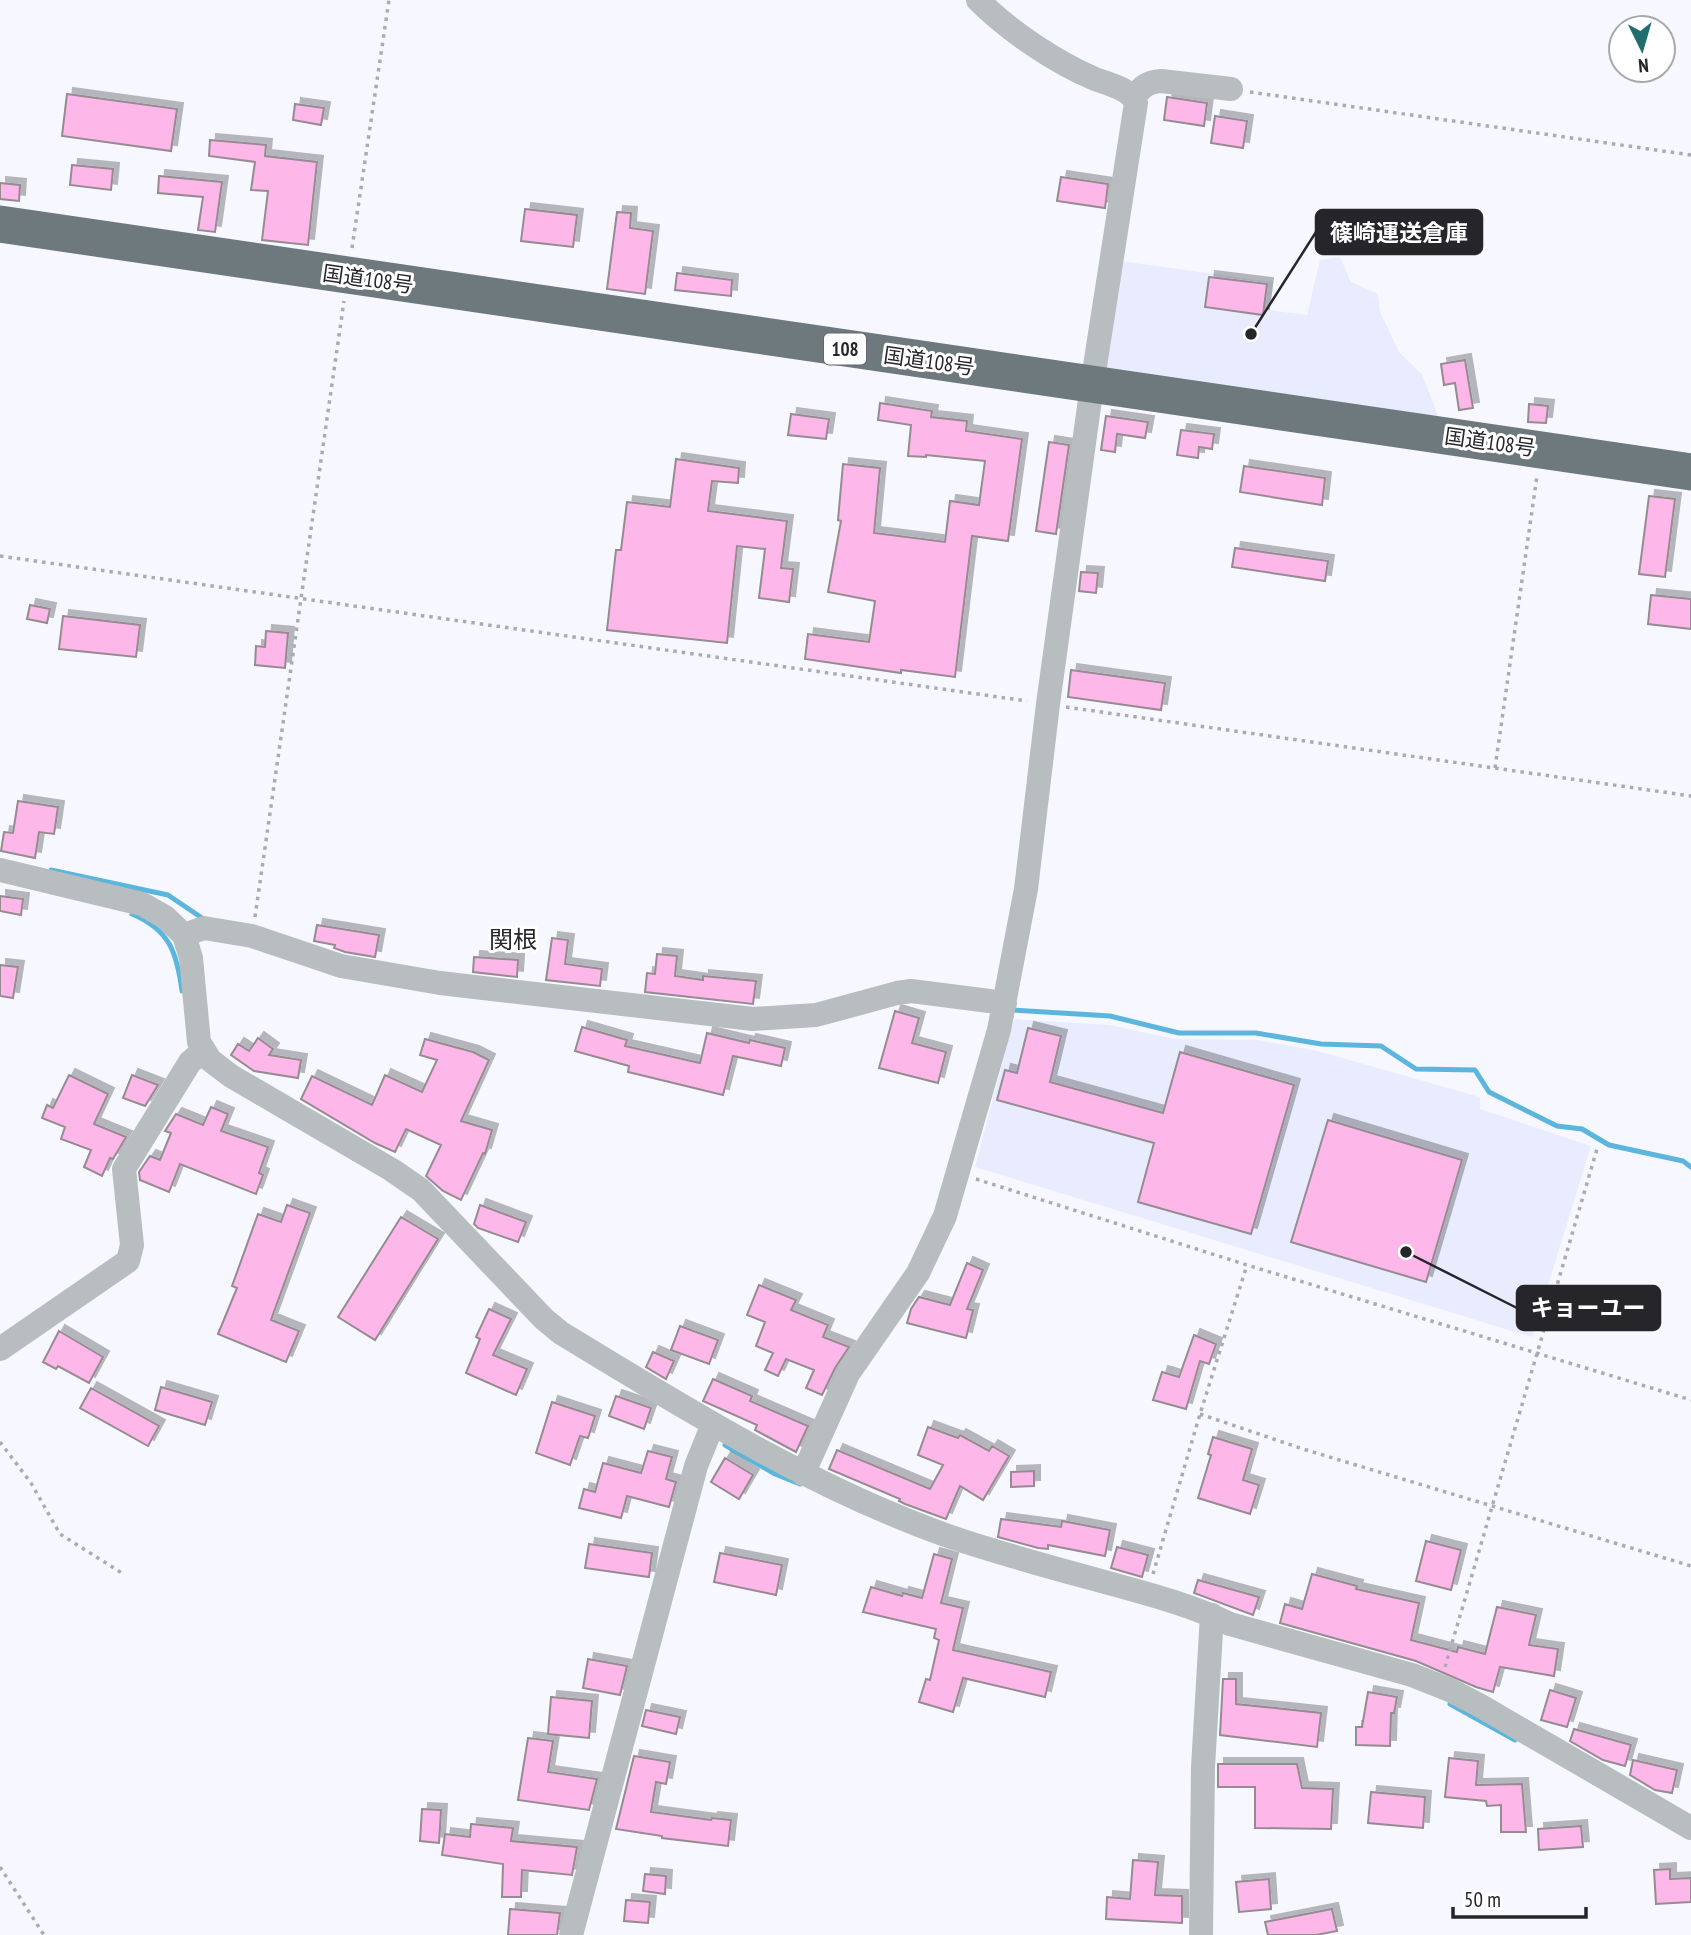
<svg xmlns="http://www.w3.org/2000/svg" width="1691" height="1935" font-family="'PT Sans Narrow','Noto Sans JP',sans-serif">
  <defs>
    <filter id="shadow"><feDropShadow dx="6" dy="-6" stdDeviation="0" flood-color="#0004"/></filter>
  </defs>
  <rect width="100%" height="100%" fill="#f7f8ff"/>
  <path fill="#e9ecfe" d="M 1340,257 L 1351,282 L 1378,294 L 1380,312 L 1400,353 L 1422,374 L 1440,421 L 1105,376 L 1120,261 L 1273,282 L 1269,310 L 1307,315 L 1320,260 Z
    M 1014,1019 L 1110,1025 L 1174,1039 L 1257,1040 L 1318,1051 L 1480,1097 L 1480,1109 L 1591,1146 L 1532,1337 L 975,1167 Z"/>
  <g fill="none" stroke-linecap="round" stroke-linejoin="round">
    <path stroke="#5bb5dd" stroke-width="5" d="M 51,870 L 168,895 L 205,920
      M 132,914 C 170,930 177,953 182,991
      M 1013,1010 L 1110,1016 L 1179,1033 L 1256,1033 L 1321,1044 L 1381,1046 L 1416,1069 L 1475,1070 L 1489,1092 L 1557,1126 L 1582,1129 L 1609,1145 L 1683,1161 L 1691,1167
      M 725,1445 L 775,1474 L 800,1484
      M 1450,1704 L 1515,1740"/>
  </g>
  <path fill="#feb7e9" stroke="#958b91" stroke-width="2" filter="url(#shadow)" d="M 67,94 L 177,109 L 171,151 L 62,136 Z
    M 1167,97 L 1207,103 L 1204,126 L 1164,120 Z
    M 295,104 L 324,108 L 321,125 L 293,120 Z
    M 1215,116 L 1247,121 L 1243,148 L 1211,143 Z
    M 210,140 L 266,145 L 265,156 L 317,162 L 308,245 L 262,240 L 268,191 L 251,190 L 255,162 L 209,156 Z
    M 72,165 L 113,169 L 111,190 L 70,185 Z
    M 159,176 L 222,182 L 215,232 L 198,230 L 203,197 L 158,193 Z
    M 1061,177 L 1108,184 L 1105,208 L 1057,201 Z
    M 0,183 L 20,185 L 19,201 L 0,199 Z
    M 525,209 L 577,215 L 573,247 L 521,241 Z
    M 617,212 L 631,213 L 630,228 L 653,231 L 645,294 L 607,289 Z
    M 677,273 L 732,280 L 731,296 L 675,290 Z
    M 1209,277 L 1267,284 L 1263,315 L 1205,307 Z
    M 1465,360 L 1473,408 L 1459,410 L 1455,383 L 1444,385 L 1441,364 Z
    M 880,403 L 932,411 L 931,417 L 967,421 L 966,431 L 1022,439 L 1008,541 L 972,536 L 955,677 L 901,670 L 901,673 L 805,659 L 808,634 L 869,642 L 875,601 L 828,592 L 841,521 L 838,520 L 843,464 L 880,468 L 874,533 L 945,542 L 950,501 L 979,505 L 985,461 L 926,455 L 926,457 L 908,456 L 911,425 L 878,420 Z
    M 1529,404 L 1548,406 L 1546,423 L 1528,422 Z
    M 791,414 L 829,419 L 826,439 L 788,435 Z
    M 1106,416 L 1148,422 L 1145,438 L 1117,434 L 1115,452 L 1101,450 Z
    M 1181,430 L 1214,434 L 1212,449 L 1199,447 L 1198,458 L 1177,455 Z
    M 1049,442 L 1069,445 L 1056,534 L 1036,531 Z
    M 676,459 L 739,468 L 738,483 L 712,481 L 708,511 L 787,521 L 781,568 L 793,569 L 789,602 L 759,598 L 765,549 L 737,546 L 727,643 L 607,630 L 616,550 L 621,550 L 627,502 L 670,507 Z
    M 1244,466 L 1325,478 L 1322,505 L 1240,492 Z
    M 1649,496 L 1675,499 L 1665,577 L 1639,574 Z
    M 1235,548 L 1328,561 L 1325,581 L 1232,567 Z
    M 1081,572 L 1098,573 L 1096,593 L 1079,591 Z
    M 1651,595 L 1691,599 L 1691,629 L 1648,624 Z
    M 30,605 L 50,609 L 47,623 L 27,619 Z
    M 63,616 L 140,625 L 136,657 L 59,649 Z
    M 266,631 L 288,633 L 285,668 L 255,665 L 256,646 L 265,647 Z
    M 1071,670 L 1165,683 L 1161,710 L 1068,697 Z
    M 18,801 L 58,807 L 54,834 L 39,832 L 35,858 L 1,851 L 4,832 L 13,833 Z
    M 0,896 L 23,899 L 21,915 L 0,911 Z
    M 317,925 L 379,935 L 375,957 L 345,952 L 334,948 L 335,945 L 314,941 Z
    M 552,938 L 568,940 L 565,964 L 602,969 L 600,986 L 546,980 Z
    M 657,954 L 677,956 L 675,976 L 703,980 L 703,976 L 756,981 L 753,1004 L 645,992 L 647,973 L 655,974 Z
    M 474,957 L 518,960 L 517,977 L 473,972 Z
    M 0,965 L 18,967 L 13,998 L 0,996 Z
    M 895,1011 L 919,1018 L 912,1043 L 946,1052 L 938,1083 L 879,1068 Z
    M 582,1027 L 627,1040 L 625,1046 L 700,1063 L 707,1033 L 749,1043 L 750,1040 L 785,1048 L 781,1066 L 733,1056 L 723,1095 L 628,1072 L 629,1066 L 575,1051 Z
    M 1028,1028 L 1061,1036 L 1050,1082 L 1163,1113 L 1180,1052 L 1294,1085 L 1251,1234 L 1138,1202 L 1154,1143 L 997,1100 L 1005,1070 L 1017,1073 Z
    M 258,1038 L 273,1049 L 269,1055 L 301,1060 L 298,1078 L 254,1071 L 231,1055 L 238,1044 L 249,1051 Z
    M 425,1039 L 473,1052 L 489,1060 L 461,1121 L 492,1130 L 485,1154 L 483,1153 L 461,1200 L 443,1191 L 426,1176 L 441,1145 L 406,1129 L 395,1152 L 375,1143 L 301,1099 L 312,1076 L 372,1105 L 385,1075 L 422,1092 L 437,1060 L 420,1055 Z
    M 69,1075 L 108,1094 L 94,1124 L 126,1137 L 113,1159 L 110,1158 L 102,1176 L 84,1167 L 91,1150 L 61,1139 L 65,1127 L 42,1118 L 47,1105 L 53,1108 Z
    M 132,1075 L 158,1085 L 145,1106 L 123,1098 Z
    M 211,1107 L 228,1114 L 221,1131 L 268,1147 L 259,1173 L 263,1175 L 256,1194 L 180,1164 L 169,1192 L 140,1180 L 139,1172 L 150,1156 L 160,1160 L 171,1133 L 165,1131 L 176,1114 L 203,1125 Z
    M 1328,1120 L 1462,1160 L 1426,1282 L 1291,1242 Z
    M 287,1205 L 310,1213 L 271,1320 L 299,1331 L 286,1362 L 218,1334 L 237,1288 L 232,1286 L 258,1214 L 281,1222 Z
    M 480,1205 L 526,1222 L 518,1242 L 478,1228 L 474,1224 Z
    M 401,1217 L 438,1239 L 375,1340 L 338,1317 Z
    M 967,1263 L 983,1270 L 967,1309 L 973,1310 L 966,1338 L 907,1323 L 911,1309 L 919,1297 L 950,1305 Z
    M 759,1285 L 796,1300 L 791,1310 L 828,1325 L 823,1337 L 849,1347 L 835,1368 L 822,1395 L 806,1388 L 814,1370 L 786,1359 L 778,1376 L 765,1370 L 773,1353 L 756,1346 L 765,1322 L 747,1315 Z
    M 489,1309 L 511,1319 L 493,1355 L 527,1369 L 516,1395 L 466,1373 L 480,1339 L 476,1337 Z
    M 680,1326 L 718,1340 L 709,1364 L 671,1350 Z
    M 59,1331 L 103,1357 L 89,1383 L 58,1366 L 56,1369 L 43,1362 Z
    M 1194,1335 L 1216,1344 L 1209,1364 L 1200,1361 L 1186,1409 L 1153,1400 L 1162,1372 L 1179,1377 Z
    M 653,1352 L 674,1361 L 666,1379 L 646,1367 Z
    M 713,1379 L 752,1396 L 750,1401 L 808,1426 L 796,1452 L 755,1430 L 757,1425 L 703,1401 Z
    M 161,1387 L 212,1402 L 205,1425 L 155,1410 Z
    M 91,1388 L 159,1426 L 148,1446 L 80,1408 Z
    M 616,1396 L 651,1408 L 644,1429 L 609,1416 Z
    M 552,1402 L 595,1416 L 588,1438 L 580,1436 L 570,1465 L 536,1453 Z
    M 928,1427 L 958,1438 L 960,1435 L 989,1451 L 992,1446 L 1009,1456 L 983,1500 L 960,1486 L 946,1519 L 905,1504 L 899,1501 L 900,1499 L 829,1469 L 837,1450 L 930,1489 L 943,1465 L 918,1455 Z
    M 1213,1437 L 1252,1449 L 1243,1480 L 1259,1485 L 1250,1514 L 1198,1498 L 1211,1455 L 1208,1454 Z
    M 648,1451 L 672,1457 L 666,1479 L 676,1482 L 669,1507 L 627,1496 L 621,1518 L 579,1508 L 584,1489 L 595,1492 L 603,1463 L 641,1473 Z
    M 725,1458 L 753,1475 L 739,1499 L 711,1482 Z
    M 1034,1471 L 1034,1486 L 1011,1487 L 1011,1472 Z
    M 1001,1519 L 1061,1527 L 1062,1521 L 1110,1530 L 1105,1556 L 1048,1545 L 1048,1549 L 1038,1548 L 998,1537 Z
    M 1426,1541 L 1461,1550 L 1451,1590 L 1416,1581 Z
    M 589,1544 L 652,1553 L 649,1577 L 585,1568 Z
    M 1117,1547 L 1148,1555 L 1142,1577 L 1111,1568 Z
    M 720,1553 L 782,1565 L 776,1595 L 714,1582 Z
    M 934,1554 L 952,1559 L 941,1603 L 963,1608 L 953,1650 L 1051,1672 L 1045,1697 L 963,1678 L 953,1712 L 919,1702 L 926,1679 L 930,1680 L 939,1640 L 934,1638 L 936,1629 L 863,1612 L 871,1587 L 902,1596 L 903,1593 L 922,1598 Z
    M 1312,1574 L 1357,1586 L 1356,1589 L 1419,1603 L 1411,1640 L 1457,1652 L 1458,1647 L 1485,1654 L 1497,1607 L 1536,1615 L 1529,1645 L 1558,1649 L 1554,1676 L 1500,1667 L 1493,1692 L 1476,1687 L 1416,1661 L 1280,1623 L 1285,1604 L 1302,1609 Z
    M 1198,1580 L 1259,1597 L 1253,1615 L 1194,1593 Z
    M 588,1659 L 627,1666 L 620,1695 L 583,1688 Z
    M 1223,1679 L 1236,1679 L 1236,1704 L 1321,1713 L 1317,1747 L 1220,1735 Z
    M 1550,1690 L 1576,1698 L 1567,1727 L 1541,1720 Z
    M 1368,1692 L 1397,1697 L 1394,1713 L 1391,1713 L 1390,1746 L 1356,1745 L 1356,1727 L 1362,1727 Z
    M 551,1697 L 592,1701 L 589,1738 L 548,1734 Z
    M 646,1710 L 680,1717 L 676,1734 L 642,1726 Z
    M 1574,1729 L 1631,1745 L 1625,1766 L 1603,1760 L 1570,1741 Z
    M 528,1738 L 553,1741 L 548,1772 L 597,1779 L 589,1810 L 518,1800 Z
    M 634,1756 L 670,1762 L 666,1784 L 656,1782 L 651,1812 L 711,1820 L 712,1818 L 731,1820 L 728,1846 L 662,1838 L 662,1836 L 616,1829 Z
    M 1449,1758 L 1478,1761 L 1476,1785 L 1522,1784 L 1526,1832 L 1501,1832 L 1501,1805 L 1487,1806 L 1486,1801 L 1445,1797 Z
    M 1633,1760 L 1677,1770 L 1672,1793 L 1655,1790 L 1630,1775 Z
    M 1218,1764 L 1297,1764 L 1302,1788 L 1333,1789 L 1331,1829 L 1255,1828 L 1255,1787 L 1218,1787 Z
    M 1371,1792 L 1425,1797 L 1423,1828 L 1368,1823 Z
    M 422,1809 L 441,1810 L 439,1843 L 420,1841 Z
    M 471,1824 L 513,1828 L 511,1841 L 577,1847 L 572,1875 L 522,1870 L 521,1897 L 502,1897 L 503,1864 L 442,1855 L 445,1834 L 470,1837 Z
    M 1581,1826 L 1583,1847 L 1539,1850 L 1538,1829 Z
    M 1133,1860 L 1158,1862 L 1155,1895 L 1182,1896 L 1182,1923 L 1106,1919 L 1107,1897 L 1130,1899 Z
    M 1670,1869 L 1670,1879 L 1691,1878 L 1691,1902 L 1656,1904 L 1654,1870 Z
    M 645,1874 L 666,1876 L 665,1894 L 643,1891 Z
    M 1269,1879 L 1271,1909 L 1239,1912 L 1236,1882 Z
    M 626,1900 L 650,1902 L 648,1923 L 624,1921 Z
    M 510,1909 L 560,1913 L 557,1935 L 508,1935 Z
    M 1332,1909 L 1337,1931 L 1316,1935 L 1268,1935 L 1265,1922 Z"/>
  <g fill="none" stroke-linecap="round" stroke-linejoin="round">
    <path stroke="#aaabb1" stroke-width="3.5" stroke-dasharray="3.5 5" stroke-linecap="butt" d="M 1250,92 L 1691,155
      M 352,248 L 389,0
      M 0,556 L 1027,701
      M 1066,707 L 1691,796
      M 1495,768 L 1537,476
      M 255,917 L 344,301
      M 976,1179 L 1247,1265 L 1691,1400
      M 1200,1414 L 1303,1449 L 1691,1566
      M 0,1442 L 31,1483 L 60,1534 L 125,1575
      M 1153,1574 L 1200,1414 L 1247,1265
      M 1445,1667 L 1597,1149
      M 0,1867 L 44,1935"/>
    <path stroke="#b8bdbf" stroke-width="24" d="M 1134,97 C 1142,87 1147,82 1161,81 L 1231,89
      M 0,870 L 142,904 L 165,917 L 184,935 L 191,958 L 199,1042 L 210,1060 L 231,1076 L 392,1170 L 421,1190 L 544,1319 L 561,1333 C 686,1409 812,1488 951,1537 C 998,1553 1046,1566 1094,1579 C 1140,1592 1187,1603 1230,1624 L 1412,1675 L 1450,1690 L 1479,1705 L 1691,1828
      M 184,935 L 204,928 L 252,936 L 341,966 L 440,983 L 753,1019 L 816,1015 L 897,993 L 911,991 L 1005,1003
      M 0,1349 L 128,1261 L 132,1245 L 124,1169 L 190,1062 L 203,1051
      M 803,1474 L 848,1374 L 918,1273 L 945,1216 L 999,1030 L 1026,889 L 1048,704 L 1092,385 L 1136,103 C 1131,89 1109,84 1095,79 C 1055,62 1009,31 978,0
      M 571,1935 L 696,1466 L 713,1424
      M 1201,1935 L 1203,1767 L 1212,1615"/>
    <path stroke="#6e797e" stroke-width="37" d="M 0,224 L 1691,472"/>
  </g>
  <g text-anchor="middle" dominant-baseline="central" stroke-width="6" stroke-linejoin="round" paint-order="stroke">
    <rect fill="#fff" stroke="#67676a" stroke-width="2" x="824" y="333.5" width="42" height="31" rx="5"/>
    <g font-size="19" font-weight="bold" fill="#26262a">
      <text x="845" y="349">108</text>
    </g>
    <g font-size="21" fill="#26262a" stroke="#fff">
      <text transform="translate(368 279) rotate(8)">国道108号</text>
      <text transform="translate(929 361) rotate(8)">国道108号</text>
      <text transform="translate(1490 442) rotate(8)">国道108号</text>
    </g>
    <g font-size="24" fill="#26262a" stroke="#fff">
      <text x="513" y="939">関根</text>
    </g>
  </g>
  <path fill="none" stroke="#26262a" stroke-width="2.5" d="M1251 334L1316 232M1406 1252L1517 1308"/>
  <g fill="#26262a" stroke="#fff" stroke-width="2.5">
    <circle cx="1251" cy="334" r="7"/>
    <circle cx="1406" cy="1252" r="7"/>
  </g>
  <g fill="#26262a" stroke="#26262a" stroke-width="2.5">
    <rect x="1316" y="210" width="166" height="44" rx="7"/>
    <rect x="1517" y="1286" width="143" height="44" rx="7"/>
  </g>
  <g font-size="23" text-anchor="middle" font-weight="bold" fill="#fff">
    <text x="1399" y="241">篠崎運送倉庫</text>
    <text x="1588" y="1316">キョーユー</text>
  </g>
  <g transform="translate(1642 49) rotate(175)"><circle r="33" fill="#ffffff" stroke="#a8a8aa" stroke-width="2"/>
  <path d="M0-5L12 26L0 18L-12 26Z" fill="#226e6f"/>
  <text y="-10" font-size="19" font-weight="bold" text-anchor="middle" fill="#26262a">N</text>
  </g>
  <path d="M1453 1907v10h133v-10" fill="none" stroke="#26262a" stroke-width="3.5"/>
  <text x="1464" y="1907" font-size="21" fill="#26262a" stroke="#ffffff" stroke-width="5" paint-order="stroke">50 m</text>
</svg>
